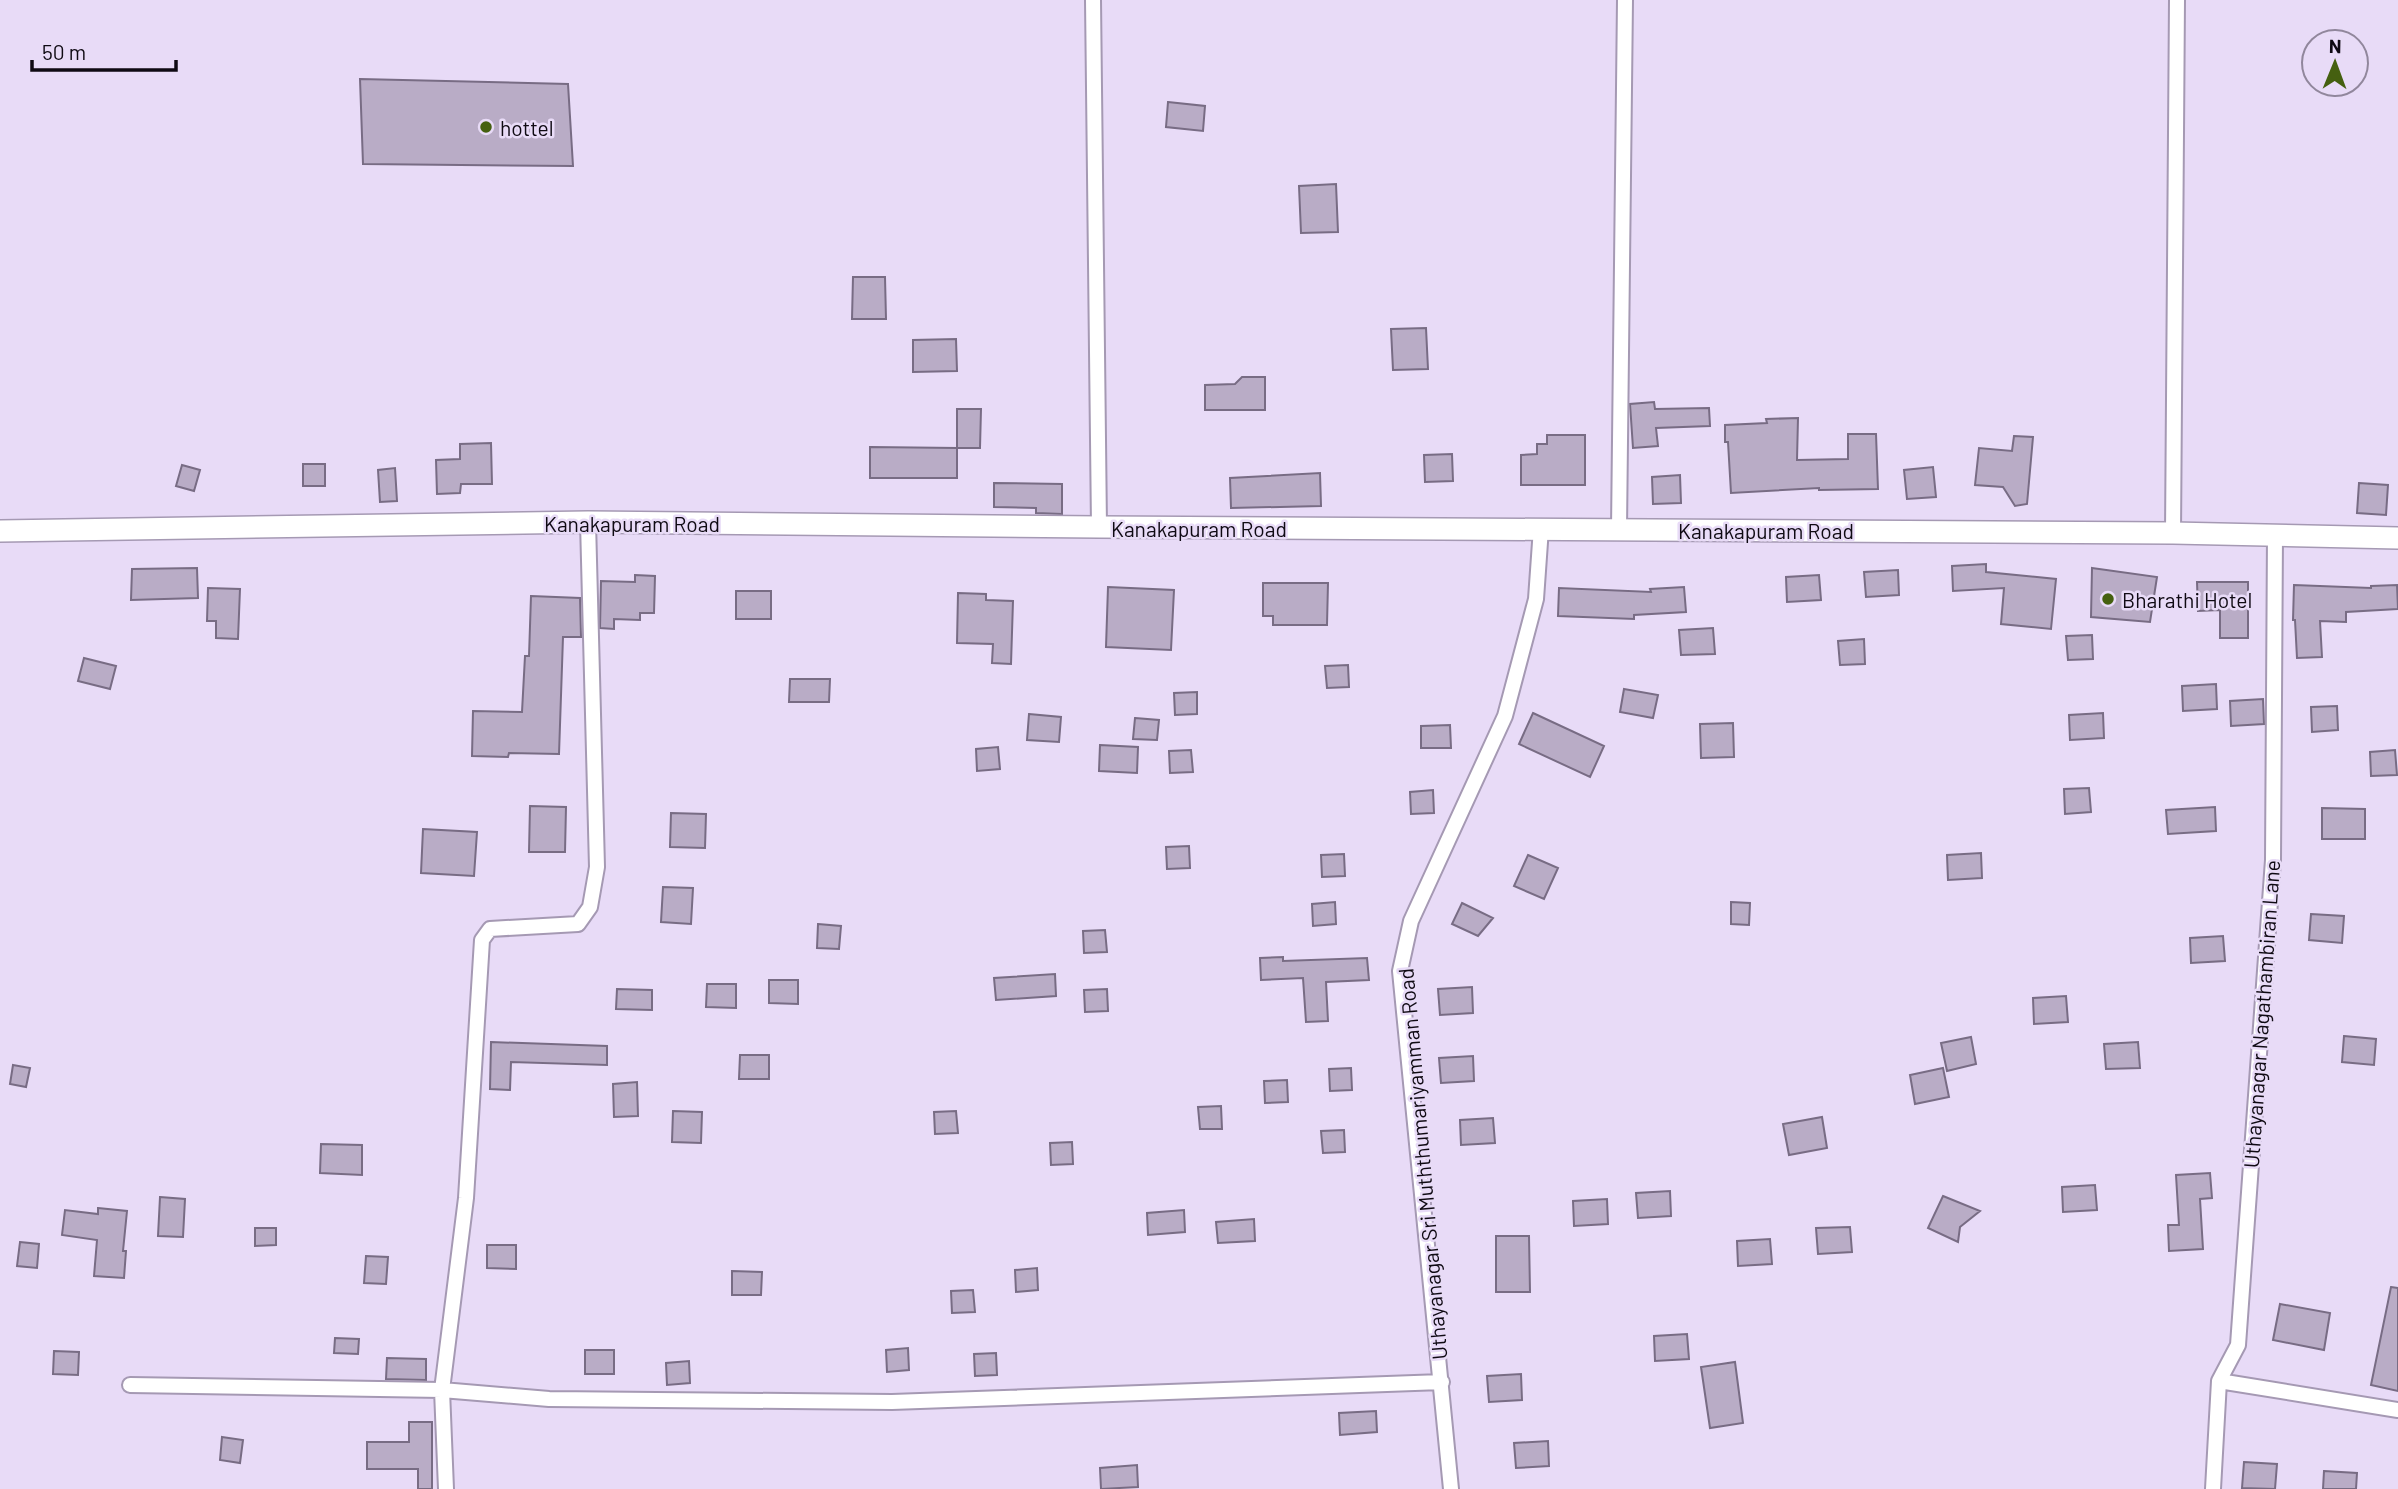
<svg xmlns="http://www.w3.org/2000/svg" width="2398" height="1489" font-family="Barlow,sans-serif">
  <rect width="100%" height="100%" fill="#e8dbf7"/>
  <path fill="#b9acc6" stroke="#786c84" stroke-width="2" d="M 360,79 L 568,84 L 573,166 L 363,164 Z
    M 1168,102 L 1205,106 L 1203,131 L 1166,127 Z
    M 1336,184 L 1338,232 L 1301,233 L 1299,186 Z
    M 853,277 L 885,277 L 886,319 L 852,319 Z
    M 1426,328 L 1428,369 L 1393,370 L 1391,329 Z
    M 956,339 L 957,371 L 913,372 L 913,340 Z
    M 1242,377 L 1265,377 L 1265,410 L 1205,410 L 1205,385 L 1235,384 Z
    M 1654,402 L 1655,409 L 1709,408 L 1710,426 L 1656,428 L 1658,446 L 1633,448 L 1630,404 Z
    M 957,409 L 981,409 L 980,448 L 957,448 Z
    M 1798,418 L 1797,460 L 1848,459 L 1848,434 L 1876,434 L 1878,489 L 1819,490 L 1819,488 L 1731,493 L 1728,442 L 1725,442 L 1725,425 L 1767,423 L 1766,419 Z
    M 1547,435 L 1585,435 L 1585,485 L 1521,485 L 1521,455 L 1537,454 L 1537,444 L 1547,444 Z
    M 2014,436 L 2033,437 L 2027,504 L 2015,506 L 2003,487 L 1975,485 L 1979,448 L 2012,451 Z
    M 491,443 L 492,484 L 461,484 L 460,493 L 437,494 L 436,460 L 460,459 L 460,444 Z
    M 870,447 L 957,448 L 957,478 L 870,478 Z
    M 1452,454 L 1453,481 L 1425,482 L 1424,455 Z
    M 303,464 L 325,464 L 325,486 L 303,486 Z
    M 182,465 L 200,470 L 194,491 L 176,486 Z
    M 1933,467 L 1936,497 L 1907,499 L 1904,470 Z
    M 395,468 L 397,501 L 380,502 L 378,470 Z
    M 1320,473 L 1321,506 L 1231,508 L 1230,478 Z
    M 1680,475 L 1681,503 L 1653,504 L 1652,477 Z
    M 994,483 L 1062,484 L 1062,514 L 1036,513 L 1036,508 L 994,507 Z
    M 2359,483 L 2388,485 L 2386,515 L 2357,513 Z
    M 1986,564 L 1986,572 L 2056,579 L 2051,629 L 2001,624 L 2004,588 L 1953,591 L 1952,566 Z
    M 197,568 L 198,598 L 131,600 L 132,569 Z
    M 2092,568 L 2157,577 L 2150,622 L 2091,617 Z
    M 1898,570 L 1899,595 L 1866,597 L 1864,572 Z
    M 635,575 L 655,576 L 654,613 L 640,613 L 640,620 L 614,619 L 614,629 L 600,628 L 601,581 L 635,582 Z
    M 1819,575 L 1821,600 L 1787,602 L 1786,577 Z
    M 2197,582 L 2248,582 L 2248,638 L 2220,638 L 2220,610 L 2198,611 Z
    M 1263,583 L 1328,583 L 1327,625 L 1273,625 L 1273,616 L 1263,616 Z
    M 2294,585 L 2371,588 L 2371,586 L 2397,585 L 2398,609 L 2346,612 L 2346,622 L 2320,621 L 2322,657 L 2297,658 L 2295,620 L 2293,620 Z
    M 1108,587 L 1174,590 L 1171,650 L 1106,647 Z
    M 1684,587 L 1686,612 L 1634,615 L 1634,619 L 1558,616 L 1559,588 L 1651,592 L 1650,589 Z
    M 208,588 L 240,589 L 238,639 L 216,638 L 216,621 L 207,621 Z
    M 736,591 L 771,591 L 771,619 L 736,619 Z
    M 958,593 L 986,594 L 986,600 L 1013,601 L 1011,664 L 992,663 L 993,644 L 957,643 Z
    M 531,596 L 580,598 L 581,637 L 563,637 L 559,754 L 509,753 L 508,757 L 472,756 L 473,711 L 522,712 L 525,656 L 529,656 Z
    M 1713,628 L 1715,654 L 1681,655 L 1679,630 Z
    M 2092,635 L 2093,659 L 2068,660 L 2066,636 Z
    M 1864,639 L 1865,664 L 1840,665 L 1838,641 Z
    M 84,658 L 116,666 L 110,689 L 78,681 Z
    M 1348,665 L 1349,687 L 1327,688 L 1325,666 Z
    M 790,679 L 830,679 L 829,702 L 789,702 Z
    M 2216,684 L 2217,709 L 2183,711 L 2182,686 Z
    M 1624,689 L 1658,695 L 1653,718 L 1620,712 Z
    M 1197,692 L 1197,714 L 1175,715 L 1174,693 Z
    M 2263,699 L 2264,724 L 2231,726 L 2230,701 Z
    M 2337,706 L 2338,730 L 2312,732 L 2311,707 Z
    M 1533,713 L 1604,746 L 1590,777 L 1519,744 Z
    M 2103,713 L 2104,738 L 2070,740 L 2069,715 Z
    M 1029,714 L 1061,717 L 1059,742 L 1027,740 Z
    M 1135,718 L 1159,720 L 1157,740 L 1133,739 Z
    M 1733,723 L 1734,757 L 1701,758 L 1700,724 Z
    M 1450,725 L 1451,748 L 1421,748 L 1421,726 Z
    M 1100,745 L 1138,747 L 1137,773 L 1099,771 Z
    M 998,747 L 1000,769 L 977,771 L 976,749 Z
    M 1191,750 L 1193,772 L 1170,773 L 1169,751 Z
    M 2395,750 L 2397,775 L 2371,776 L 2370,752 Z
    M 2089,788 L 2091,812 L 2065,814 L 2064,789 Z
    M 1433,790 L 1434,813 L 1411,814 L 1410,792 Z
    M 530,806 L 566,807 L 565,852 L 529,852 Z
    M 2215,807 L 2216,831 L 2168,834 L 2166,810 Z
    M 2322,808 L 2365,809 L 2365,839 L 2322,839 Z
    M 671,813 L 706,814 L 705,848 L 670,847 Z
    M 423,829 L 477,832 L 474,876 L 421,873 Z
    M 1189,846 L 1190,868 L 1167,869 L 1166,847 Z
    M 1981,853 L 1982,878 L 1948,880 L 1947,855 Z
    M 1344,854 L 1345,876 L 1322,877 L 1321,855 Z
    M 1528,855 L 1558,868 L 1544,899 L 1514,886 Z
    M 663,887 L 693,888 L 691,924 L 661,922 Z
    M 1335,902 L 1336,924 L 1313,926 L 1312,904 Z
    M 1731,902 L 1750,903 L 1749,925 L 1731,924 Z
    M 1462,903 L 1493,918 L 1478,936 L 1452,924 Z
    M 2311,914 L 2344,916 L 2342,943 L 2309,940 Z
    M 818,924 L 841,926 L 839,949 L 817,948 Z
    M 1105,930 L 1107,952 L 1084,953 L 1083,931 Z
    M 2223,936 L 2225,961 L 2191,963 L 2190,938 Z
    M 1283,957 L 1283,961 L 1367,958 L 1369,980 L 1326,982 L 1328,1021 L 1306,1022 L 1303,978 L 1261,980 L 1260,958 Z
    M 1055,974 L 1056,996 L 996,1000 L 994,978 Z
    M 769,980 L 798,980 L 798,1004 L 769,1003 Z
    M 707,984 L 736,984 L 736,1008 L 706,1007 Z
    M 1472,987 L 1473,1013 L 1440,1015 L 1438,989 Z
    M 617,989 L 652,990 L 652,1010 L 616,1009 Z
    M 1107,989 L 1108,1011 L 1085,1012 L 1084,990 Z
    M 2066,996 L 2068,1022 L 2034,1024 L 2033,998 Z
    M 2344,1036 L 2376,1039 L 2374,1065 L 2342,1062 Z
    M 1971,1037 L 1976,1064 L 1947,1071 L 1941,1043 Z
    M 491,1042 L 607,1046 L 607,1065 L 511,1062 L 510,1090 L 490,1089 Z
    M 2138,1042 L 2140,1068 L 2106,1069 L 2104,1044 Z
    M 740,1055 L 769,1055 L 769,1079 L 739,1079 Z
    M 1473,1056 L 1474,1081 L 1441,1083 L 1439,1058 Z
    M 13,1065 L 30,1068 L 26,1087 L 10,1084 Z
    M 1351,1068 L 1352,1090 L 1330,1091 L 1329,1069 Z
    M 1943,1068 L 1949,1097 L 1915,1104 L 1910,1075 Z
    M 1287,1080 L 1288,1102 L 1265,1103 L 1264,1081 Z
    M 637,1082 L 638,1116 L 614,1117 L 613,1084 Z
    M 1221,1106 L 1222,1129 L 1200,1129 L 1198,1107 Z
    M 673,1111 L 702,1112 L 701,1143 L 672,1142 Z
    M 956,1111 L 958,1133 L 935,1134 L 934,1112 Z
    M 1822,1117 L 1827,1148 L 1789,1155 L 1783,1124 Z
    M 1493,1118 L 1495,1143 L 1461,1145 L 1460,1120 Z
    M 1344,1130 L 1345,1152 L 1323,1153 L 1321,1131 Z
    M 1072,1142 L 1073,1164 L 1051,1165 L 1050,1143 Z
    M 321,1144 L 362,1145 L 362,1175 L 320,1173 Z
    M 2210,1173 L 2212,1198 L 2200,1199 L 2203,1249 L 2169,1251 L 2168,1225 L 2179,1225 L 2176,1175 Z
    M 2095,1185 L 2097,1210 L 2063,1212 L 2062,1187 Z
    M 1670,1191 L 1671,1216 L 1638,1218 L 1636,1193 Z
    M 1943,1196 L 1980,1211 L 1960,1227 L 1958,1242 L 1928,1228 Z
    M 160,1197 L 185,1199 L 183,1237 L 158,1236 Z
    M 1607,1199 L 1608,1224 L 1574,1226 L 1573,1201 Z
    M 98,1208 L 127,1211 L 123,1251 L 126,1251 L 124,1278 L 94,1276 L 97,1240 L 62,1235 L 65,1210 L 98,1214 Z
    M 1184,1210 L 1185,1232 L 1148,1235 L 1147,1213 Z
    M 1254,1219 L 1255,1241 L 1218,1243 L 1216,1222 Z
    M 1850,1227 L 1852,1252 L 1818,1254 L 1816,1228 Z
    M 255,1228 L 276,1228 L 276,1245 L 255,1246 Z
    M 1496,1236 L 1529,1236 L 1530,1292 L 1496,1292 Z
    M 1770,1239 L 1772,1264 L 1738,1266 L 1737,1241 Z
    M 20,1242 L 39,1244 L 37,1268 L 17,1266 Z
    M 487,1245 L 516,1245 L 516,1269 L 487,1268 Z
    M 366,1256 L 388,1257 L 386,1284 L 364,1283 Z
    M 1037,1268 L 1038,1290 L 1016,1292 L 1015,1270 Z
    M 732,1271 L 762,1272 L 761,1295 L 732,1295 Z
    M 2391,1287 L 2398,1288 L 2398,1391 L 2371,1385 Z
    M 973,1290 L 975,1312 L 952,1313 L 951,1291 Z
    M 2280,1304 L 2330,1313 L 2324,1350 L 2273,1340 Z
    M 1687,1334 L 1689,1359 L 1655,1361 L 1654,1336 Z
    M 335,1338 L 359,1339 L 358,1354 L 334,1353 Z
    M 908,1348 L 909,1370 L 887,1372 L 886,1350 Z
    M 585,1350 L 614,1350 L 614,1374 L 585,1374 Z
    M 54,1351 L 79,1352 L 78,1375 L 53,1374 Z
    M 996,1353 L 997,1375 L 975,1376 L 974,1354 Z
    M 387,1358 L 426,1359 L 426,1380 L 386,1379 Z
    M 689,1361 L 690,1383 L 667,1385 L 666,1363 Z
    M 1735,1362 L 1743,1423 L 1710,1428 L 1701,1367 Z
    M 1521,1374 L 1522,1400 L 1489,1402 L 1487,1376 Z
    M 1376,1411 L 1377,1432 L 1340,1435 L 1339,1413 Z
    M 409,1422 L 432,1422 L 432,1489 L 418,1489 L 418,1469 L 367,1469 L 367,1442 L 409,1442 Z
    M 222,1437 L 243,1440 L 240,1463 L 220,1460 Z
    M 1548,1441 L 1549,1466 L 1516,1468 L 1514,1443 Z
    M 2244,1462 L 2277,1464 L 2275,1489 L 2242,1488 Z
    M 1137,1465 L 1138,1487 L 1101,1489 L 1100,1468 Z
    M 2324,1471 L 2357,1473 L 2356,1489 L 2323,1489 Z"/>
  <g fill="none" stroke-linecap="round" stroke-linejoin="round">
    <g stroke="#a599b3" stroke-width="18">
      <path id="street" d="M 1093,0 L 1099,527
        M 1619,529 L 1625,0
        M 2173,533 L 2177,0
        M 2219,1381 L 2398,1410
        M 130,1385 L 442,1390 L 549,1399 L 892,1402 L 1442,1382
        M 446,1489 L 442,1390 L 466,1198 L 482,940 L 490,929 L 578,924 L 590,907 L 597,867 L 588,522
        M 1451,1489 L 1400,971 L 1411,921 L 1505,716 L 1536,599 L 1541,528
        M 2213,1489 L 2219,1381 L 2238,1345 L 2273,860 L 2275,535"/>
    </g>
    <g stroke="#a599b3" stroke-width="24">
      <path id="secondary" d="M 0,531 L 588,522 L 1099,527 L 2173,533 L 2398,538"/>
    </g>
    <use href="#street" stroke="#fff" stroke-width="14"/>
    <use href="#secondary" stroke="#fff" stroke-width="21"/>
  </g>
  <g fill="#456010" stroke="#e8dbf7" stroke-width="2.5">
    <circle cx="486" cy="127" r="7"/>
    <circle cx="2108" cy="599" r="7"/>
  </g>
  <g text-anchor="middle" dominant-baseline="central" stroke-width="5" stroke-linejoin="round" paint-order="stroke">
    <g font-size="21" fill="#0f0a13" stroke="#e8dbf7" text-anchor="start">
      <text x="500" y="127">hottel</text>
      <text x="2122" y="599">Bharathi Hotel</text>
    </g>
    <g font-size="21" fill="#0f0a13" stroke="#e8dbf7">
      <text x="632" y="523">Kanakapuram Road</text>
      <text x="1199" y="528">Kanakapuram Road</text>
      <text x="1766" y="530">Kanakapuram Road</text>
      <text transform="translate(2261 1014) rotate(-86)">Uthayanagar Nagathambiran Lane</text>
      <text transform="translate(1422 1164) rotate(-95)">Uthayanagar Sri Muththumariyamman Road</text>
    </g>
  </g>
  <g transform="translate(2335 63) rotate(1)"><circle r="33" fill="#e8dbf7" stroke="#91879c" stroke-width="2"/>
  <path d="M0-5L12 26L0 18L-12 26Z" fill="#456010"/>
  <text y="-10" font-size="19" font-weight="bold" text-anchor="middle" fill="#0f0a13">N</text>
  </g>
  <path d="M32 60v10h144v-10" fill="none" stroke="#0f0a13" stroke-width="3.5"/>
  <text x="42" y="60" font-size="21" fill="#0f0a13" stroke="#e8dbf7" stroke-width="5" paint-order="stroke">50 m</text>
</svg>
